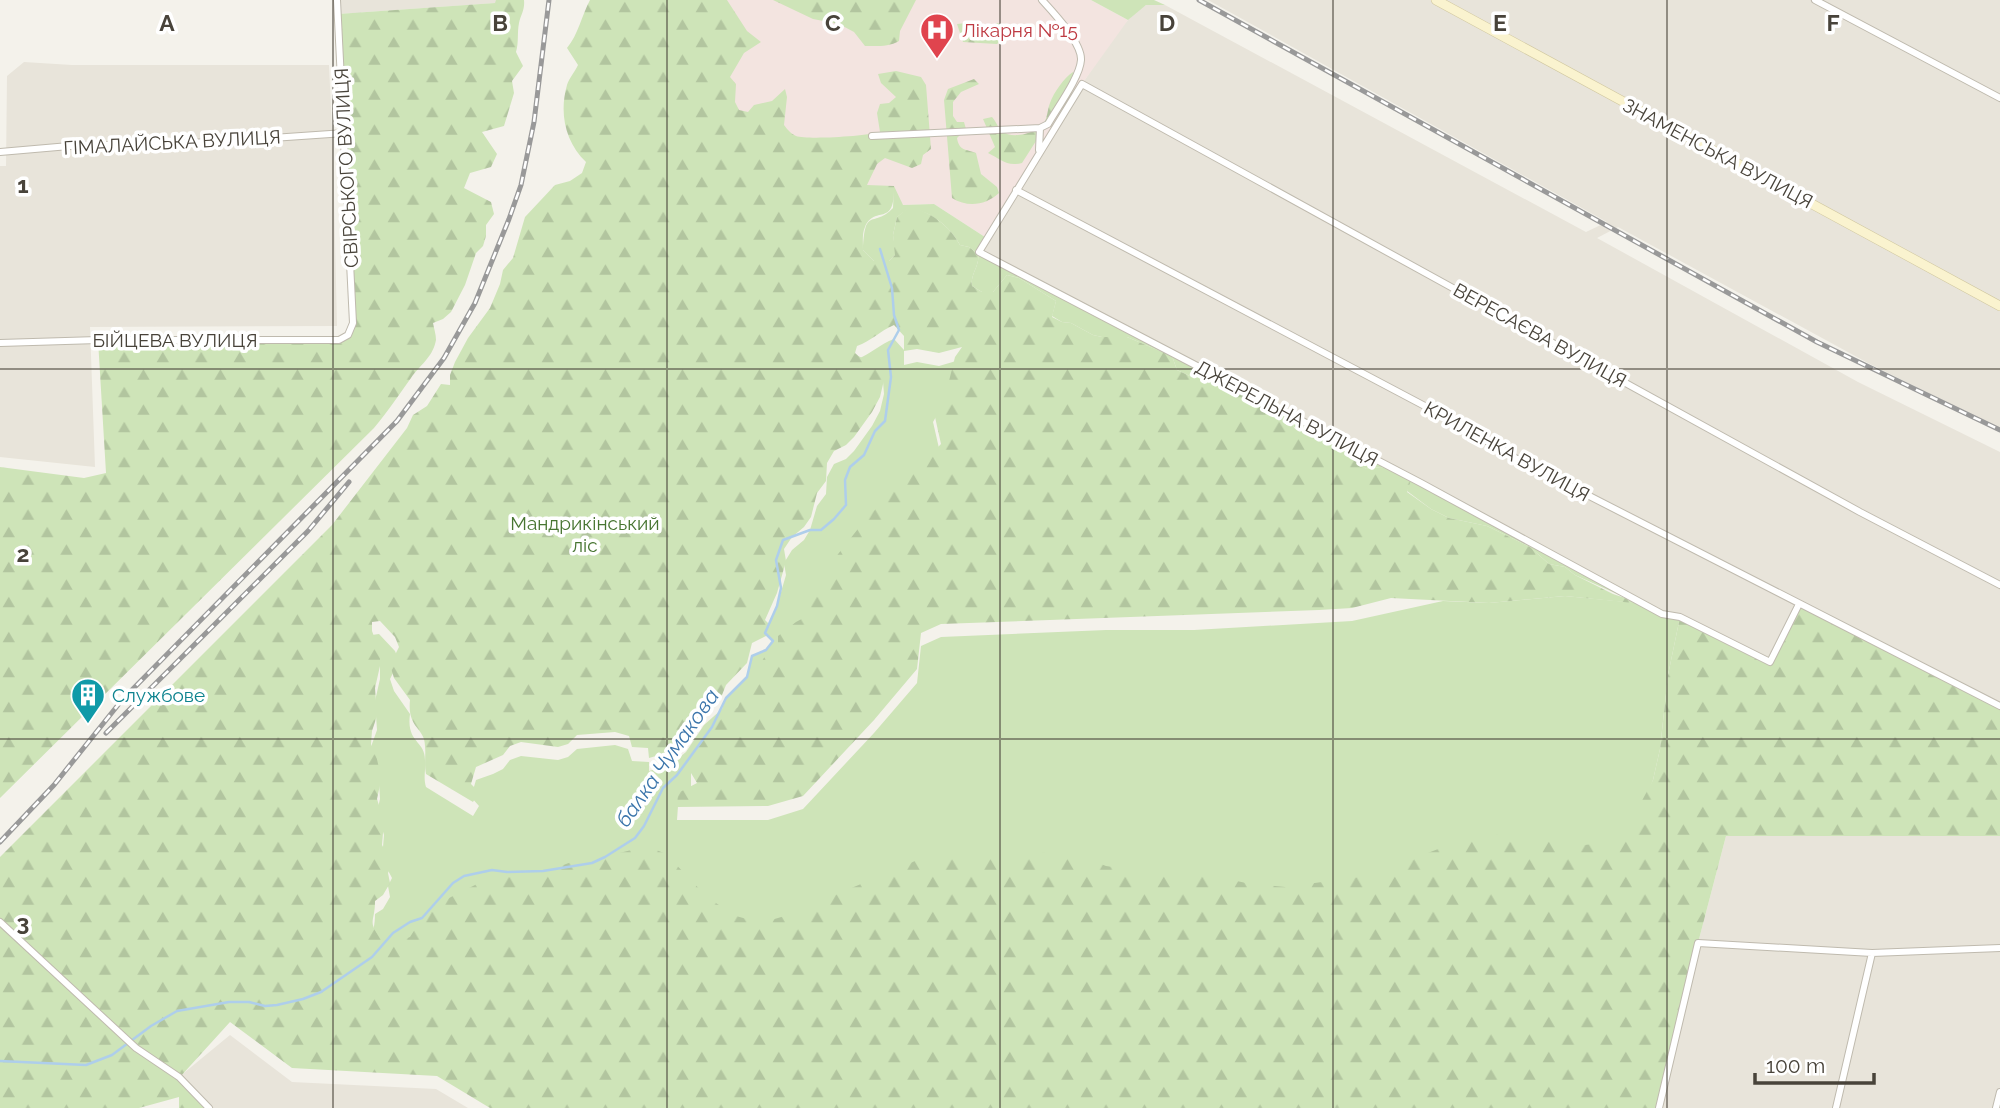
<svg xmlns="http://www.w3.org/2000/svg" width="2000" height="1108" font-family="Raleway,sans-serif">
  <defs>
    <pattern id="forest-firs" width="22" height="20" patternUnits="userSpaceOnUse" patternTransform="scale(1.75)"><rect width="22" height="20" fill="#cee4b8"/><path d="M5 1l3.5 6h-7zM16 11l3.5 6h-7z" fill="#b2c59f"/></pattern>
  </defs>
  <rect width="100%" height="100%" fill="#f4f2eb"/>
  <path fill="#e8e4da" d="M 337,0 L 496,0 L 496,3 L 338,14 Z
    M 1208,0 L 2000,0 L 2000,429 L 1868,363 L 1618,227 L 1597,238 L 1858,382 L 2000,452 L 2000,706 L 1770,662 L 1662,614 L 979,252 L 1082,84 L 1119,29 L 1137,11 L 1146,5 L 1155,4 L 1165,5 L 1586,232 L 1607,222 Z
    M 24,62 L 72,65 L 329,65 L 333,152 L 337,326 L 90,327 L 95,467 L 0,457 L 0,166 L 6,166 L 7,76 Z
    M 1726,836 L 2000,836 L 2000,1108 L 1659,1108 L 1698,943 Z
    M 230,1035 L 292,1082 L 436,1089 L 468,1108 L 209,1108 L 179,1077 Z"/>
  <path fill="#f3e4e0" d="M 705,0 L 1091,0 L 1128,20 L 1082,84 L 988,239 L 934,204 L 903,205 L 866,185 L 706,109 Z"/>
  <path fill="#cee4b8" d="M 1091,0 L 1154,0 L 1165,5 L 1146,5 L 1128,20 Z
    M 894,186 L 903,205 L 934,204 L 988,239 L 980,252 L 1421,483 L 1662,614 L 1680,617 L 1668,675 L 1660,749 L 1653,780 L 1628,841 L 1602,856 L 1576,860 L 1544,855 L 1512,846 L 1464,853 L 1419,870 L 1389,887 L 1285,900 L 1246,897 L 1209,889 L 1167,888 L 1106,880 L 1078,868 L 1030,865 L 978,871 L 915,874 L 788,928 L 761,936 L 736,929 L 708,912 L 666,867 L 647,859 L 592,874 L 573,874 L 542,887 L 485,894 L 435,919 L 429,930 L 419,936 L 410,951 L 396,955 L 383,954 C 366,933 375,937 375,914 L 383,909 L 390,897 L 388,886 L 392,878 L 382,859 L 384,835 L 377,812 L 380,799 L 379,782 L 376,769 L 371,758 L 372,744 L 377,730 L 375,701 L 380,679 L 380,666 L 371,645 L 372,635 L 379,634 L 395,651 L 399,661 L 390,679 L 394,691 L 410,714 C 406,743 425,740 425,760 C 426,770 423,777 426,787 L 473,816 L 479,806 L 471,797 L 476,780 L 493,774 L 503,769 L 510,760 L 521,756 L 558,760 L 568,757 L 577,749 L 615,745 L 628,749 L 632,761 L 649,762 L 649,771 L 670,765 L 686,752 L 704,725 L 722,709 L 726,698 L 747,677 L 752,656 L 766,650 L 773,642 L 765,633 L 777,606 L 786,575 L 784,563 L 792,550 L 804,540 L 810,530 L 817,506 L 826,494 L 827,477 L 834,464 L 846,459 L 854,451 L 872,426 L 880,411 L 884,394 L 883,381 C 874,373 864,375 854,366 L 857,359 C 871,354 880,344 894,339 L 904,350 L 904,365 L 917,362 L 939,366 L 963,359 L 955,371 L 949,394 L 933,422 L 941,457 L 932,466 L 911,472 L 902,492 L 894,499 L 887,511 L 865,534 L 831,577 L 811,618 L 809,629 L 796,635 L 778,650 L 778,660 L 768,665 L 747,697 L 738,720 L 717,735 L 691,770 L 691,787 L 698,796 L 678,806 L 677,820 L 768,820 L 803,809 L 874,733 L 917,683 L 921,646 L 941,637 L 1106,630 L 1194,630 L 1352,621 L 1443,601 L 1489,603 L 1565,596 L 1637,603 L 1575,575 L 1565,567 L 1549,564 L 1530,547 L 1487,526 L 1449,518 L 1431,509 L 1407,491 L 1410,480 L 1391,470 L 1381,467 L 1366,469 L 1357,463 L 1358,455 L 1313,429 L 1306,433 L 1294,427 L 1292,419 L 1216,376 L 1192,377 L 1177,370 L 1172,356 L 1127,337 L 1102,337 L 1093,335 L 1071,323 L 1062,322 L 1052,316 L 1056,301 L 1019,278 L 1007,275 L 993,292 L 982,292 L 972,286 C 970,274 980,266 978,254 L 969,247 L 960,245 C 950,226 930,211 909,208 L 897,217 L 893,235 L 896,254 L 889,261 L 874,261 L 863,250 C 865,205 873,229 893,208 Z"/>
  <path fill="url(#forest-firs)" d="M 496,0 L 524,0 C 525,10 521,14 519,23 C 517,33 519,42 516,52 L 523,66 L 512,81 L 514,93 L 504,126 L 482,132 L 497,154 L 491,167 L 470,173 L 464,188 L 491,202 L 494,214 L 486,225 L 486,236 L 483,246 L 476,253 L 465,285 L 451,312 L 443,319 L 433,323 C 434,329 436,334 436,340 C 433,357 420,365 411,378 C 399,395 388,411 374,428 L 0,798 L 0,467 L 84,478 L 106,473 L 98,340 L 339,340 L 348,335 L 353,323 L 338,14 L 495,3 Z
    M 590,0 L 727,0 L 747,31 L 761,42 L 744,53 L 730,77 L 736,84 L 735,102 L 739,110 L 748,112 L 754,105 L 772,101 L 785,89 L 787,97 L 784,125 C 787,129 791,134 796,136 C 808,140 867,136 880,132 L 877,113 L 880,104 L 889,103 L 896,97 L 881,83 L 878,74 L 896,71 L 921,77 L 926,85 L 931,149 L 923,155 L 921,164 L 912,168 L 885,158 L 877,164 L 867,185 L 894,186 C 895,229 875,204 865,227 C 862,233 863,243 863,250 L 874,261 L 889,261 L 895,255 L 893,235 L 897,217 L 909,207 C 930,211 950,226 960,245 L 969,247 L 978,254 C 980,266 970,274 972,286 L 982,292 L 993,292 L 1007,275 L 1019,278 L 1056,301 L 1052,317 L 1062,322 L 1071,323 L 1093,335 L 1102,337 L 1127,337 L 1172,356 L 1177,370 L 1192,377 L 1216,376 L 1292,419 L 1294,428 L 1306,433 L 1313,429 L 1358,455 L 1358,463 L 1366,469 L 1381,467 L 1391,470 L 1411,480 L 1407,492 L 1431,509 L 1449,518 L 1487,526 L 1530,547 L 1549,564 L 1565,567 L 1575,575 L 1613,594 L 1643,604 L 1565,596 L 1489,603 L 1391,598 L 1352,608 L 1319,610 L 941,624 L 921,633 L 917,669 L 874,720 L 803,796 L 768,806 L 677,807 L 678,793 L 697,783 L 691,773 L 691,757 L 717,722 L 738,707 L 747,683 L 768,652 L 778,647 L 778,636 L 796,622 L 809,615 L 811,605 L 831,563 L 865,520 L 887,497 L 894,485 L 902,478 L 911,459 L 932,453 L 941,444 L 933,408 L 949,381 L 955,357 L 962,347 L 939,353 L 917,349 L 904,351 L 904,336 L 894,325 C 880,331 871,341 857,346 L 855,353 C 864,362 874,360 883,368 L 884,380 L 880,397 L 872,412 L 854,437 L 846,445 L 834,451 L 827,463 L 826,481 L 817,493 L 811,517 L 804,527 L 792,537 L 784,549 L 786,561 L 777,593 L 765,620 L 773,628 L 766,636 L 752,643 L 747,663 L 726,685 L 722,695 L 704,711 L 686,739 L 670,752 L 649,758 L 648,748 L 632,747 L 629,736 L 615,732 L 577,735 L 568,744 L 558,747 L 521,742 L 510,746 L 503,755 L 476,767 L 471,784 L 479,792 L 473,802 L 426,774 C 424,763 426,756 425,746 C 425,727 407,729 410,700 L 394,678 L 390,665 L 399,647 L 395,637 L 380,621 L 372,622 L 372,631 L 380,653 L 380,666 L 375,688 L 377,716 L 372,731 L 371,744 L 376,755 L 379,768 L 380,785 L 377,799 L 384,821 L 382,845 L 392,864 L 388,873 L 390,883 L 383,895 L 375,901 C 375,924 366,920 383,941 L 396,942 L 410,937 L 419,923 L 429,916 L 435,905 L 485,880 L 542,873 L 574,861 L 592,860 L 647,846 L 666,854 L 708,898 L 736,916 L 761,923 L 788,915 L 915,861 L 978,858 L 1030,852 L 1078,855 L 1106,866 L 1167,875 L 1209,875 L 1246,883 L 1285,887 L 1389,873 L 1420,856 L 1464,839 L 1512,833 L 1544,841 L 1576,846 L 1602,843 L 1628,827 L 1653,780 L 1660,749 L 1668,675 L 1680,617 L 1769,662 L 1799,604 L 2000,706 L 2000,836 L 1726,836 L 1698,943 L 1659,1108 L 490,1108 L 437,1076 L 292,1068 L 230,1022 L 180,1077 L 209,1108 L 179,1108 L 179,1097 L 139,1108 L 0,1108 L 0,857 L 332,525 L 407,428 L 413,415 L 427,406 L 441,384 L 450,385 L 450,375 L 455,362 L 468,338 L 490,308 L 500,284 L 503,270 L 513,258 L 525,217 L 555,185 L 570,181 L 582,173 L 586,162 C 565,142 559,113 567,85 C 569,78 575,72 578,65 L 567,48 C 578,35 582,15 590,0 Z
    M 773,0 L 916,0 L 900,31 L 899,41 C 889,47 877,46 865,46 L 854,32 L 839,24 L 813,19 Z
    M 966,23 L 980,31 L 998,23 L 1006,29 L 1004,38 L 997,44 L 963,42 L 957,24 Z
    M 1073,72 L 1075,80 L 1022,163 C 1006,167 1001,159 988,153 L 995,147 L 983,119 L 992,117 C 996,121 998,128 1002,131 C 1012,140 1036,133 1043,124 C 1048,118 1047,110 1050,103 C 1054,92 1064,78 1073,72 Z
    M 974,79 L 979,84 L 961,92 L 953,102 L 953,116 L 957,122 L 964,122 L 966,129 L 957,138 C 959,151 966,149 976,153 L 981,174 L 997,187 L 999,193 C 986,205 968,208 952,198 L 944,100 L 948,89 Z"/>
  <g fill="none" stroke-linecap="round" stroke-linejoin="round">
    <path stroke="#aeceeb" stroke-width="2.5" d="M 0,1061 L 86,1065 L 112,1055 L 151,1026 L 177,1011 L 229,1002 L 249,1002 L 265,1006 L 277,1005 L 303,999 L 321,992 L 372,957 L 393,933 L 410,922 L 422,918 L 453,883 L 464,876 L 492,870 L 507,872 L 543,871 L 592,863 L 605,857 L 635,838 L 644,826 L 663,788 L 677,775 L 712,727 L 726,698 L 747,677 L 752,656 L 766,650 L 773,641 L 765,633 L 777,606 L 781,588 L 776,560 L 783,540 L 810,530 L 821,530 L 834,519 L 846,505 L 845,480 L 850,467 L 864,455 L 875,431 L 885,421 L 891,377 L 888,350 L 899,330 L 894,315 L 892,288 L 880,249"/>
    <g stroke="#bfbaae" stroke-width="8">
      <path id="minor" d="M 1815,0 L 2000,98
        M 872,136 L 1040,128 L 1048,124 C 1057,108 1080,77 1081,60 C 1082,43 1054,13 1042,0
        M 1039,150 L 1040,128
        M 0,152 L 69,146 L 216,142 L 345,133
        M 1016,190 L 1455,422 L 1517,459 L 2000,706
        M 0,343 L 98,340 L 339,340 L 348,335 L 353,323 L 337,0
        M 1799,604 L 1770,662 L 1680,617 L 1662,614 L 1421,483 L 979,252 L 1082,84 L 1860,512 L 2000,585
        M 0,922 L 136,1048 L 179,1077 L 209,1108
        M 1659,1108 L 1698,943 L 1872,953 L 2000,948
        M 1836,1108 L 1872,953
        M 1996,1108 L 2000,1092"/>
    </g>
    <g stroke="#d0c79f" stroke-width="10">
      <path id="secondary" d="M 1436,0 L 2000,306"/>
    </g>
    <use href="#minor" stroke="#fff" stroke-width="6"/>
    <use href="#secondary" stroke="#faf3cf" stroke-width="9"/>
    <g stroke="#999" stroke-width="5">
      <path id="rail" d="M 1199,0 L 1817,342 L 2000,430
        M 106,733 L 308,531 L 349,482
        M 0,842 L 54,785 L 122,700 L 397,421 L 444,358 L 475,303 L 509,219 L 521,185 L 534,122 L 549,0"/>
    </g>
    <use href="#rail" stroke="#fff" stroke-width="2.5" stroke-dasharray="8" stroke-linecap="butt"/>
  </g>
  <path fill="none" stroke="#48433a" stroke-width="2" stroke-opacity="0.55" d="M 333,0 L 333,1108M 667,0 L 667,1108M 1000,0 L 1000,1108M 1333,0 L 1333,1108M 1667,0 L 1667,1108M 0,369 L 2000,369M 0,739 L 2000,739"/>
  <defs>
    <g id="hospital-pin" transform="scale(1.75)"><path d="M0 17L-7.5 6A9.5 9.5 0 1 1 7.5 6Z" fill="#e0444e" stroke="#fff"/><path d="M-5-5h3v3.5h4V-5h3V5h-3V1.5h-4V5h-3Z" fill="#fff"/></g>
    <g id="building-pin" transform="scale(1.75)"><path d="M0 17L-7.5 6A9.5 9.5 0 1 1 7.5 6Z" fill="#0f9aa8" stroke="#fff"/><path d="M-4-6H4V6H1V3H-1V6H-4ZM-2.5-4.3h1.7v1.8h-1.7ZM.8-4.3h1.7v1.8H.8ZM-2.5-1h1.7V.8h-1.7ZM.8-1h1.7V.8H.8Z" fill="#fff"/></g>
  </defs>
  <g fill-rule="evenodd">
    <use href="#hospital-pin" x="937" y="30"/>
    <use href="#building-pin" x="88" y="695"/>
  </g>
  <g text-anchor="middle" dominant-baseline="central" stroke-width="7" stroke-linejoin="round" paint-order="stroke">
    <g font-size="19" fill="#be3a42" stroke="#fff" text-anchor="start">
      <text x="962" y="30">Лікарня №15</text>
    </g>
    <g font-size="19" fill="#48433a" stroke="#fff">
      <text transform="translate(172 142) rotate(-3)">ГІМАЛАЙСЬКА ВУЛИЦЯ</text>
      <text transform="translate(1718 153) rotate(28)">ЗНАМЕНСЬКА ВУЛИЦЯ</text>
      <text transform="translate(346 168) rotate(-93)">СВІРСЬКОГО ВУЛИЦЯ</text>
      <text transform="translate(1540 335) rotate(29)">ВЕРЕСАЄВА ВУЛИЦЯ</text>
      <text x="175" y="340">БІЙЦЕВА ВУЛИЦЯ</text>
      <text transform="translate(1287 413) rotate(28)">ДЖЕРЕЛЬНА ВУЛИЦЯ</text>
      <text transform="translate(1507 451) rotate(29)">КРИЛЕНКА ВУЛИЦЯ</text>
    </g>
    <g font-size="19" fill="#477531" stroke="#fff">
      <text x="585" y="523">Мандрикінський<tspan x="585" dy="22">ліс</tspan></text>
    </g>
    <g font-size="19" fill="#0d838f" stroke="#fff" text-anchor="start">
      <text x="112" y="695">Службове</text>
    </g>
    <g font-size="21" font-style="italic" fill="#3b75ab" stroke="#fff">
      <text transform="translate(667 758) rotate(-55)">балка Чумакова</text>
    </g>
  </g>
  <g font-size="23" text-anchor="middle" font-weight="bold" fill="#48433a" stroke="#fff" stroke-width="7" stroke-linejoin="round" paint-order="stroke">
    <text x="167" y="31">A</text>
    <text x="500" y="31">B</text>
    <text x="833" y="31">C</text>
    <text x="1167" y="31">D</text>
    <text x="1500" y="31">E</text>
    <text x="1833" y="31">F</text>
    <text x="23" y="193">1</text>
    <text x="23" y="562">2</text>
    <text x="23" y="931">3</text>
  </g>
  <path d="M1755 1073v10h119v-10" fill="none" stroke="#48433a" stroke-width="3.5"/>
  <text x="1766" y="1073" font-size="21" fill="#48433a" stroke="#ffffff" stroke-width="5" paint-order="stroke">100 m</text>
</svg>
